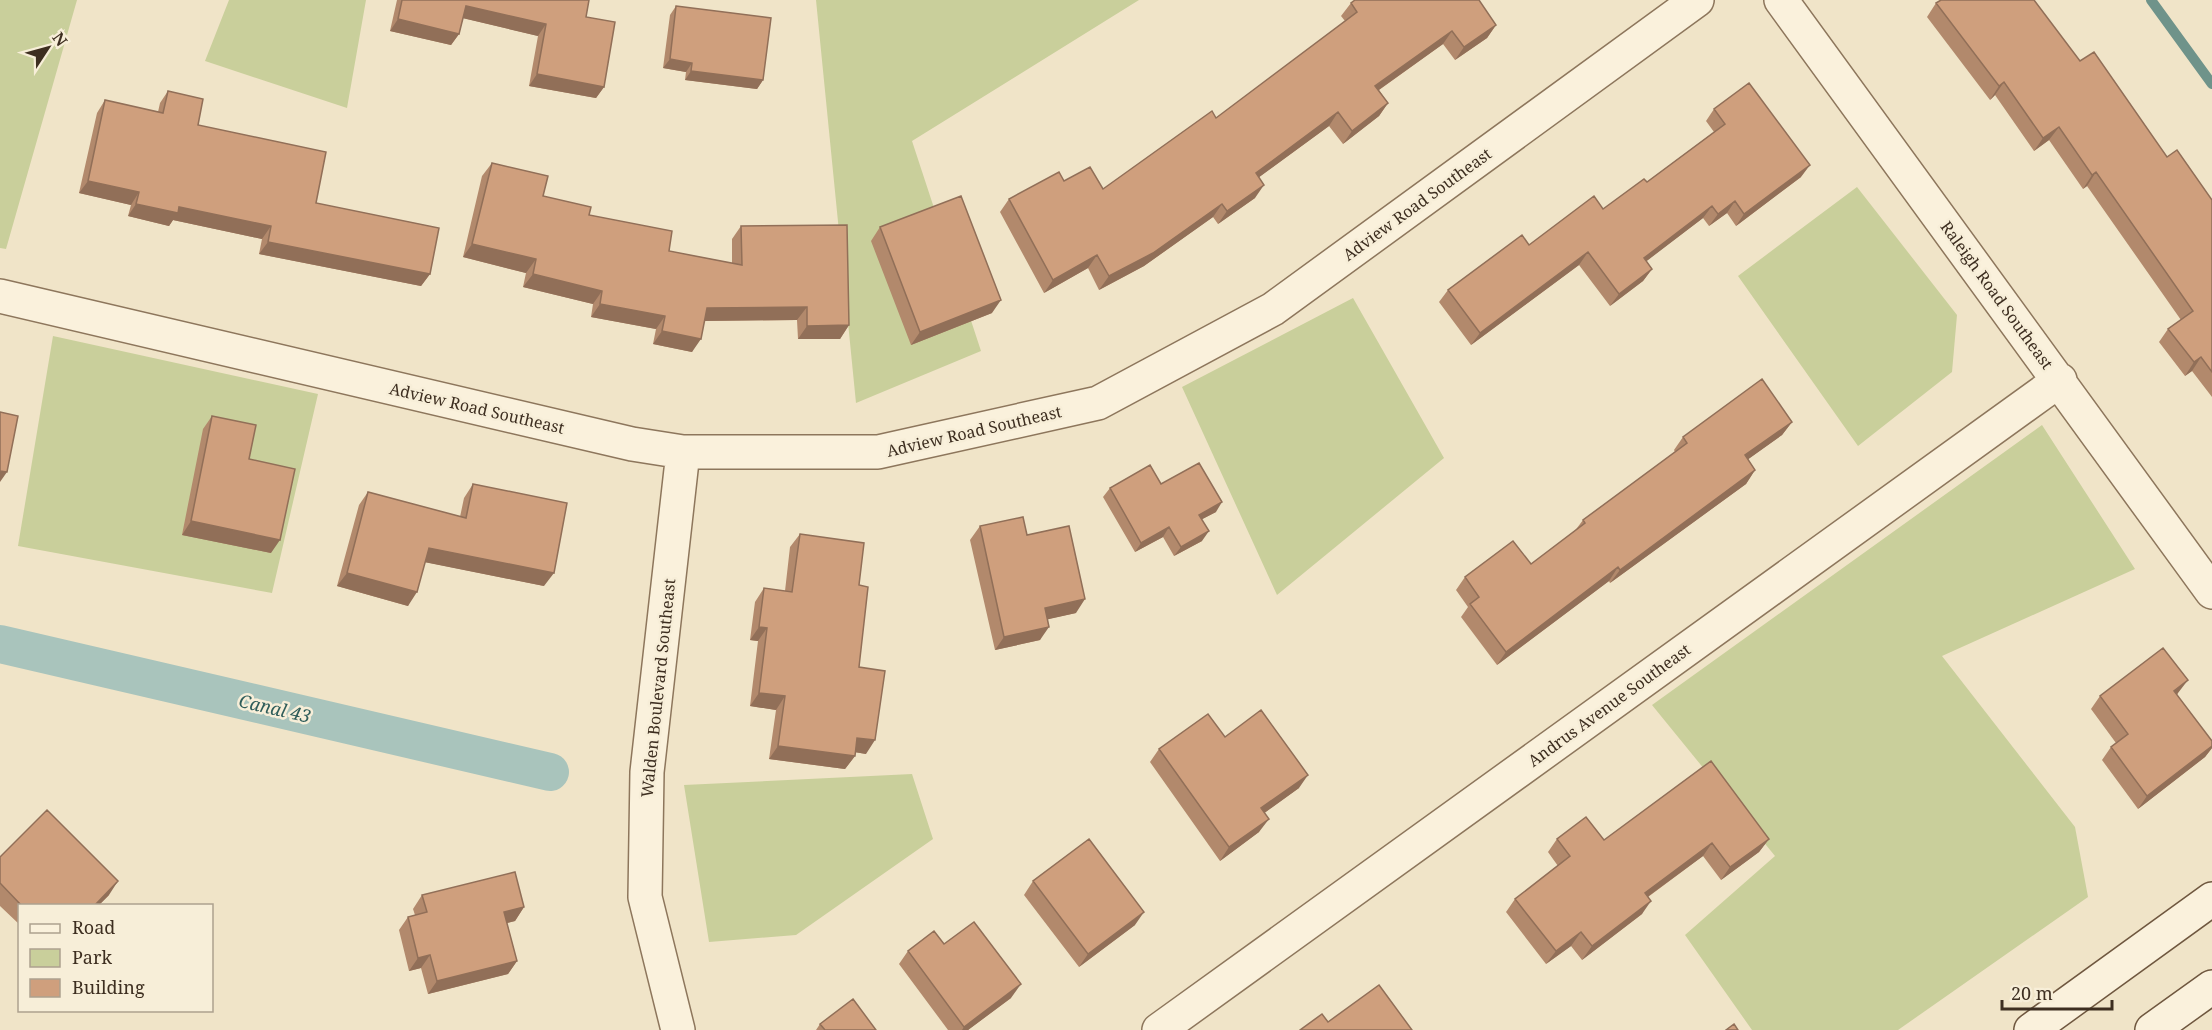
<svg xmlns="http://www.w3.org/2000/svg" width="2212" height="1030" font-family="'Noto Serif',serif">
  <rect width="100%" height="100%" fill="#f0e4c8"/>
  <path fill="#c9cf9b" d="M 0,0 L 77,0 L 6,249 L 0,248 Z
    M 229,0 L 366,0 L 347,108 L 205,61 Z
    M 816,0 L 1139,0 L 912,141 L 981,351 L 856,403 Z
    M 1857,187 L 1957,315 L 1952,372 L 1858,446 L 1738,276 Z
    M 1353,298 L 1444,458 L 1277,595 L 1182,387 Z
    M 53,336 L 318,394 L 272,593 L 18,546 Z
    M 2042,425 L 2135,569 L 1942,656 L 2075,827 L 2088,897 L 1898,1030 L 1752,1030 L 1685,935 L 1775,856 L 1652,705 Z
    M 912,774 L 933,839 L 796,935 L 709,942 L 684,785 Z"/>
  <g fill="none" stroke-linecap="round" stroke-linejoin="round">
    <path stroke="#6f938a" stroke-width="10" d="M 2151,0 L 2212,84"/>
    <path stroke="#a9c4bc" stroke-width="38" d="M 0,644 L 550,772"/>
    <g stroke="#8d765c" stroke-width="36">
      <path id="street" d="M 1781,0 L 2212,592
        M 0,296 L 632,444 L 683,452 L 878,452 L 1098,403 L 1273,309 L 1697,0
        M 678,1030 L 645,897 L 647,772 L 683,452
        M 1159,1030 L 2060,380"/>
    </g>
    <g stroke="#6f573f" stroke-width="36">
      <path id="secondary" d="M 2031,1030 L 2212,899
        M 2152,1030 L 2212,987"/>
    </g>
    <use href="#street" stroke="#faf1dc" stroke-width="33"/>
    <use href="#secondary" stroke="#faf1dc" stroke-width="33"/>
  </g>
  <path fill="#b2896c" d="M 397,0 L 589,0 L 586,17 L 604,87 L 596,98 L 529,86 L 538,36 L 463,18 L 459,34 L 451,45 L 390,31 Z
    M 1351,3 L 1496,25 L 1487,38 L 1455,60 L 1443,44 L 1379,90 L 1388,103 L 1379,116 L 1343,144 L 1329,126 L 1259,177 L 1255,198 L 1218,224 L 1213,217 L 1144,266 L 1099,290 L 1088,268 L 1044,293 L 1000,212 L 1009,199 L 1064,181 L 1103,189 L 1216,118 L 1345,21 L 1341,16 Z
    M 1936,3 L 2080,61 L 2167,157 L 2212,200 L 2212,397 L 2192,371 L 2185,376 L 2159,342 L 2168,329 L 2181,320 L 2087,186 L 2083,189 L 2049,140 L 2034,151 L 1995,95 L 1990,100 L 1927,17 Z
    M 676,6 L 763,80 L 757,89 L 685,80 L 686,72 L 663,68 L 670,15 Z
    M 168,91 L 198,125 L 316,203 L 430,274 L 421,286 L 259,254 L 262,239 L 173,220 L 169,226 L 128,216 L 131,205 L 79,193 L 97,113 L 105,100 L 158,112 L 160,103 Z
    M 1714,109 L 1801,177 L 1736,226 L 1727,213 L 1709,226 L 1703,218 L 1646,261 L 1652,269 L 1643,281 L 1610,306 L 1579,265 L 1471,345 L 1439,302 L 1448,290 L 1529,245 L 1603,209 L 1647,182 L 1714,132 L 1706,121 Z
    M 492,163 L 543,196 L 589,215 L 669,251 L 732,263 L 732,239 L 741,226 L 849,325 L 840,339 L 798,339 L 797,320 L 704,321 L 692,352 L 653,344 L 656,329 L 591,317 L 593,304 L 523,287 L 526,273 L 463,257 L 482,176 Z
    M 880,227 L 992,313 L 911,345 L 871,241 Z
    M 212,416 L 271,553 L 182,535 L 203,429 Z
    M 1792,422 L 1782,435 L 1748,459 L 1755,470 L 1746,484 L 1610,583 L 1609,581 L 1497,665 L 1461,617 L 1468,607 L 1456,590 L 1465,577 L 1531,564 L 1574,532 L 1583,520 L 1675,452 L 1674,450 L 1683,437 Z
    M 473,484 L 544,586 L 425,562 L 408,606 L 337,586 L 359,505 L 368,492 L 460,517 L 464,498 Z
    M 1161,484 L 1216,512 L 1202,519 L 1202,541 L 1174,556 L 1163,537 L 1135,552 L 1103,497 L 1110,488 Z
    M 980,526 L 1027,535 L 1076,613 L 1048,619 L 1040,640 L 995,650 L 970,540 Z
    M 800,534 L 859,585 L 859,667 L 866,754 L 855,752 L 855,756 L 845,769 L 769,759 L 776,710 L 750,706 L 758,641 L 750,640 L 755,602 L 764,588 L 785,591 L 790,547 Z
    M 2178,693 L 2177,695 L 2212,741 L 2212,748 L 2205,757 L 2138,809 L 2102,760 L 2111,747 L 2116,743 L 2091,709 L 2100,696 Z
    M 1225,737 L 1299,788 L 1264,813 L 1259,832 L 1220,861 L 1150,762 L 1159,749 Z
    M 1557,839 L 1604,840 L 1769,839 L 1759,852 L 1721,880 L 1703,856 L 1648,897 L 1642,914 L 1582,960 L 1571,946 L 1546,964 L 1506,912 L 1515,899 L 1558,866 L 1548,852 Z
    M 0,857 L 109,895 L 98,906 L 20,906 L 20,925 L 0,906 Z
    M 1033,881 L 1135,925 L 1079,967 L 1024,895 Z
    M 422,895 L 524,907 L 515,921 L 507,923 L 517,961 L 508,974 L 428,994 L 421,968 L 409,971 L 399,930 L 408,917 L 415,915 L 413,909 Z
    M 908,951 L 1011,998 L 968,1030 L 948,1030 L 899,964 Z
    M 820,1024 L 876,1030 L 816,1030 Z"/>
  <path fill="#916f58" d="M 466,6 L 546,24 L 538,36 L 458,17 Z
    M 398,19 L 459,34 L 451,45 L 390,31 Z
    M 1496,25 L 1487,38 L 1455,60 L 1464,47 Z
    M 1452,31 L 1443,44 L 1366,99 L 1375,86 Z
    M 670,59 L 692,63 L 686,72 L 663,68 Z
    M 691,71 L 763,80 L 757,89 L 685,80 Z
    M 537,74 L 604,87 L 596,98 L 529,86 Z
    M 2004,82 L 1995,95 L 1990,100 L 1999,86 Z
    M 1388,103 L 1379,116 L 1343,144 L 1352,131 Z
    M 1338,112 L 1329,126 L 1247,186 L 1256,173 Z
    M 2059,127 L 2049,140 L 2034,151 L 2043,138 Z
    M 1810,165 L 1801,177 L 1736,226 L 1744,214 Z
    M 2096,172 L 2087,186 L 2083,189 L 2092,175 Z
    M 88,181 L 139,192 L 131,205 L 79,193 Z
    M 1264,185 L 1255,198 L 1218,224 L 1227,211 Z
    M 1735,201 L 1727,213 L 1709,226 L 1718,214 Z
    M 136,204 L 179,207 L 271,226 L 262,239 L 173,220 L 169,226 L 128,216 Z
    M 1222,204 L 1213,217 L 1144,266 L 1099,290 L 1109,276 Z
    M 1712,206 L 1703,218 L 1635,270 L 1644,258 Z
    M 268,242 L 430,274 L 421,286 L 259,254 Z
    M 472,244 L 536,259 L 526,273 L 463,257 Z
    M 1588,252 L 1579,265 L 1471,345 L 1480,333 Z
    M 1097,255 L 1088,268 L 1044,293 L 1053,280 Z
    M 1652,269 L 1643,281 L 1610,306 L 1619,294 Z
    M 533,274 L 602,291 L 593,304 L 523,287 Z
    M 1001,300 L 992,313 L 911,345 L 920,332 Z
    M 600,304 L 665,316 L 656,329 L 591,317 Z
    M 807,307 L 797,320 L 698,321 L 707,308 Z
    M 849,325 L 840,339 L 798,339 L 807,326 Z
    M 662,331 L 701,339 L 692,352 L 653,344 Z
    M 2201,357 L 2192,371 L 2185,376 L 2194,362 Z
    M 1792,422 L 1782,435 L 1736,468 L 1745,455 Z
    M 1755,470 L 1746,484 L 1610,583 L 1620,570 Z
    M 0,471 L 7,472 L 0,482 Z
    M 1222,502 L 1216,512 L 1193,524 L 1199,515 Z
    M 191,521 L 280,540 L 271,553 L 182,535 Z
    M 1169,527 L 1163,537 L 1135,552 L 1141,543 Z
    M 1209,531 L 1202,541 L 1174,556 L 1181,547 Z
    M 429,548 L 554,573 L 544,586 L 419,561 Z
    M 1618,567 L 1609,581 L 1497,665 L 1506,652 Z
    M 347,573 L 417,592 L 408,606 L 337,586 Z
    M 1085,599 L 1076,613 L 1036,622 L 1045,608 Z
    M 759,627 L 767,628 L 758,641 L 750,640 Z
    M 1049,627 L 1040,640 L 995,650 L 1004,637 Z
    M 2188,680 L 2178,693 L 2165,704 L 2174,691 Z
    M 759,693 L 785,696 L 776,710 L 750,706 Z
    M 857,738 L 875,740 L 866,754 L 848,751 Z
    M 778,746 L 855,756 L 845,769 L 769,759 Z
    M 2212,746 L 2212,748 L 2205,757 L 2138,809 L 2147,796 Z
    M 1308,775 L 1299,788 L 1252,822 L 1261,808 Z
    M 1269,819 L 1259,832 L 1220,861 L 1229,847 Z
    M 1769,839 L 1759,852 L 1721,880 L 1730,867 Z
    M 1712,843 L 1703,856 L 1635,906 L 1645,893 Z
    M 118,881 L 109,895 L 98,906 L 94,906 Z
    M 1651,901 L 1642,914 L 1582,960 L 1592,946 Z
    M 524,907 L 515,921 L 495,926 L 504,912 Z
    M 1144,912 L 1135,925 L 1079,967 L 1088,954 Z
    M 1581,932 L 1571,946 L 1546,964 L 1556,951 Z
    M 430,955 L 421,968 L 409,971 L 418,958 Z
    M 517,961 L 508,974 L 428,994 L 437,981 Z
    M 1021,984 L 1011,998 L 968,1030 L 962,1030 L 964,1027 Z"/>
  <path fill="#cf9f7d" stroke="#916f58" stroke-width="1.5" d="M 402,0 L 589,0 L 586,17 L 615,22 L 604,87 L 537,74 L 546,24 L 466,6 L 459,34 L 398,19 Z
    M 1355,0 L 1479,0 L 1496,25 L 1464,47 L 1452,31 L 1375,86 L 1388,103 L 1352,131 L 1338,112 L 1256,173 L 1264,185 L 1227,211 L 1222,204 L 1153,253 L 1109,276 L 1097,255 L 1053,280 L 1009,199 L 1059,172 L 1064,181 L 1090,167 L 1103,189 L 1212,111 L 1216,118 L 1357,12 L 1351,3 Z
    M 1941,0 L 2034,0 L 2080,61 L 2094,52 L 2167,157 L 2177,150 L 2212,200 L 2212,372 L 2201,357 L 2194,362 L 2168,329 L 2193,311 L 2096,172 L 2092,175 L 2059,127 L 2043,138 L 2004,82 L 1999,86 L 1936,3 Z
    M 676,6 L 771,18 L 763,80 L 691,71 L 692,63 L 670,59 Z
    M 1749,83 L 1810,165 L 1744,214 L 1735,201 L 1718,214 L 1712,206 L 1644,258 L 1652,269 L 1619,294 L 1588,252 L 1480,333 L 1448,290 L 1522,235 L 1529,245 L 1594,196 L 1603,209 L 1644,179 L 1647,182 L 1725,124 L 1714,109 Z
    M 168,91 L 203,99 L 198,125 L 326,152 L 316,203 L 439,228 L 430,274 L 268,242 L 271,226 L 179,207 L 178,213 L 136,204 L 139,192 L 88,181 L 105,100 L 163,113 Z
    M 492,163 L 548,176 L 543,196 L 591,207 L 589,215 L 672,231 L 669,251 L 742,265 L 741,226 L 847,225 L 849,325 L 807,326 L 807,307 L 707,308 L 701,339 L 662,331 L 665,316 L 600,304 L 602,291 L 533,274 L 536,259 L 472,244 Z
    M 961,196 L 1001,300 L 920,332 L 880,227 Z
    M 1762,379 L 1792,422 L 1745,455 L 1755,470 L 1620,570 L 1618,567 L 1506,652 L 1470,604 L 1479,597 L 1465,577 L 1513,541 L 1531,564 L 1585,523 L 1583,520 L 1687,443 L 1683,437 Z
    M 0,412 L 18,416 L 7,472 L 0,471 Z
    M 212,416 L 256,425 L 249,459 L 295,469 L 280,540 L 191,521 Z
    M 1199,463 L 1222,502 L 1199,515 L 1209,531 L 1181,547 L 1169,527 L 1141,543 L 1110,488 L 1150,465 L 1161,484 Z
    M 473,484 L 567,503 L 554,573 L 429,548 L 417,592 L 347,573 L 368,492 L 466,518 Z
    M 1023,517 L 1027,535 L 1069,526 L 1085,599 L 1045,608 L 1049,627 L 1004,637 L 980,526 Z
    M 800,534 L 864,543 L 859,585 L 868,587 L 859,667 L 885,671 L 875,740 L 857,738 L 855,756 L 778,746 L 785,696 L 759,693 L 767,628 L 759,627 L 764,588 L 792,592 Z
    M 2163,648 L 2188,680 L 2174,691 L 2212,741 L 2212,746 L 2147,796 L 2111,747 L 2128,734 L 2100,696 Z
    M 1261,710 L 1308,775 L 1261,808 L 1269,819 L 1229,847 L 1159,749 L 1208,714 L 1225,737 Z
    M 1711,761 L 1769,839 L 1730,867 L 1712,843 L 1645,893 L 1651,901 L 1592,946 L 1581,932 L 1556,951 L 1515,899 L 1570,856 L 1557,839 L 1586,817 L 1604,840 Z
    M 47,810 L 118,881 L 94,906 L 22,906 L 0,883 L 0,857 Z
    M 1089,839 L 1144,912 L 1088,954 L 1033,881 Z
    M 515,872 L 524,907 L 504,912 L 517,961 L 437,981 L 430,955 L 418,958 L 408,917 L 427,912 L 422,895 Z
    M 974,922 L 1021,984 L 964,1027 L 908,951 L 934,931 L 944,944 Z
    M 1379,985 L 1412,1030 L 1300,1030 L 1322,1014 L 1328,1022 Z
    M 853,999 L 876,1030 L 825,1030 L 820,1024 Z
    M 1734,1024 L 1738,1030 L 1726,1030 Z"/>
  <g text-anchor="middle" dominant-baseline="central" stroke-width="5" stroke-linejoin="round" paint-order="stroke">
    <g font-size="16" fill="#3d2e20" stroke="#f7eed8">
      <text transform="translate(1417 204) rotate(-36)">Adview Road Southeast</text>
      <text transform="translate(1997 295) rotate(54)">Raleigh Road Southeast</text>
      <text transform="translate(477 408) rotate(13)">Adview Road Southeast</text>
      <text transform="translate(974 431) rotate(-13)">Adview Road Southeast</text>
      <text transform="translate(658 688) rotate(-84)">Walden Boulevard Southeast</text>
      <text transform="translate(1609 705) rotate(-36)">Andrus Avenue Southeast</text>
    </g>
    <g font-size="18" font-style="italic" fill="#2f5d5a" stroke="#f7eed8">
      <text transform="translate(275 708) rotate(13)">Canal 43</text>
    </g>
  </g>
  <rect x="18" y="904" width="195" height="108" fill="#f7eed8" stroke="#ada18e" stroke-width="1.5"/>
  <rect x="30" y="924" width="30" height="9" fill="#faf1dc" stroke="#ada18e" stroke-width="1.5"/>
  <text x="72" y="934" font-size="18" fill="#3d2e20">Road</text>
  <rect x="30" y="949" width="30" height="18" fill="#c9cf9b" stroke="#ada18e" stroke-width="1.5"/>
  <text x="72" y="964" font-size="18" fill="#3d2e20">Park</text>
  <rect x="30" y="979" width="30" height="18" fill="#cf9f7d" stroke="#ada18e" stroke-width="1.5"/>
  <text x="72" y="994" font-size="18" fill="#3d2e20">Building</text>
  <g transform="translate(48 48) rotate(54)" stroke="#f7eed8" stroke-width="4.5" paint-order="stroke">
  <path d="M0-4.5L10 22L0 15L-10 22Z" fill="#3d2e20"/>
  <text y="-9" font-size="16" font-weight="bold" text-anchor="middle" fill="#3d2e20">N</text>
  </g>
  <path d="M2002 1000v9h110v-9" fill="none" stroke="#3d2e20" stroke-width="3"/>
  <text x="2011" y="1000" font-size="18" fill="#3d2e20" stroke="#f7eed8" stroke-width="4.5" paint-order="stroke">20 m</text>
</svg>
